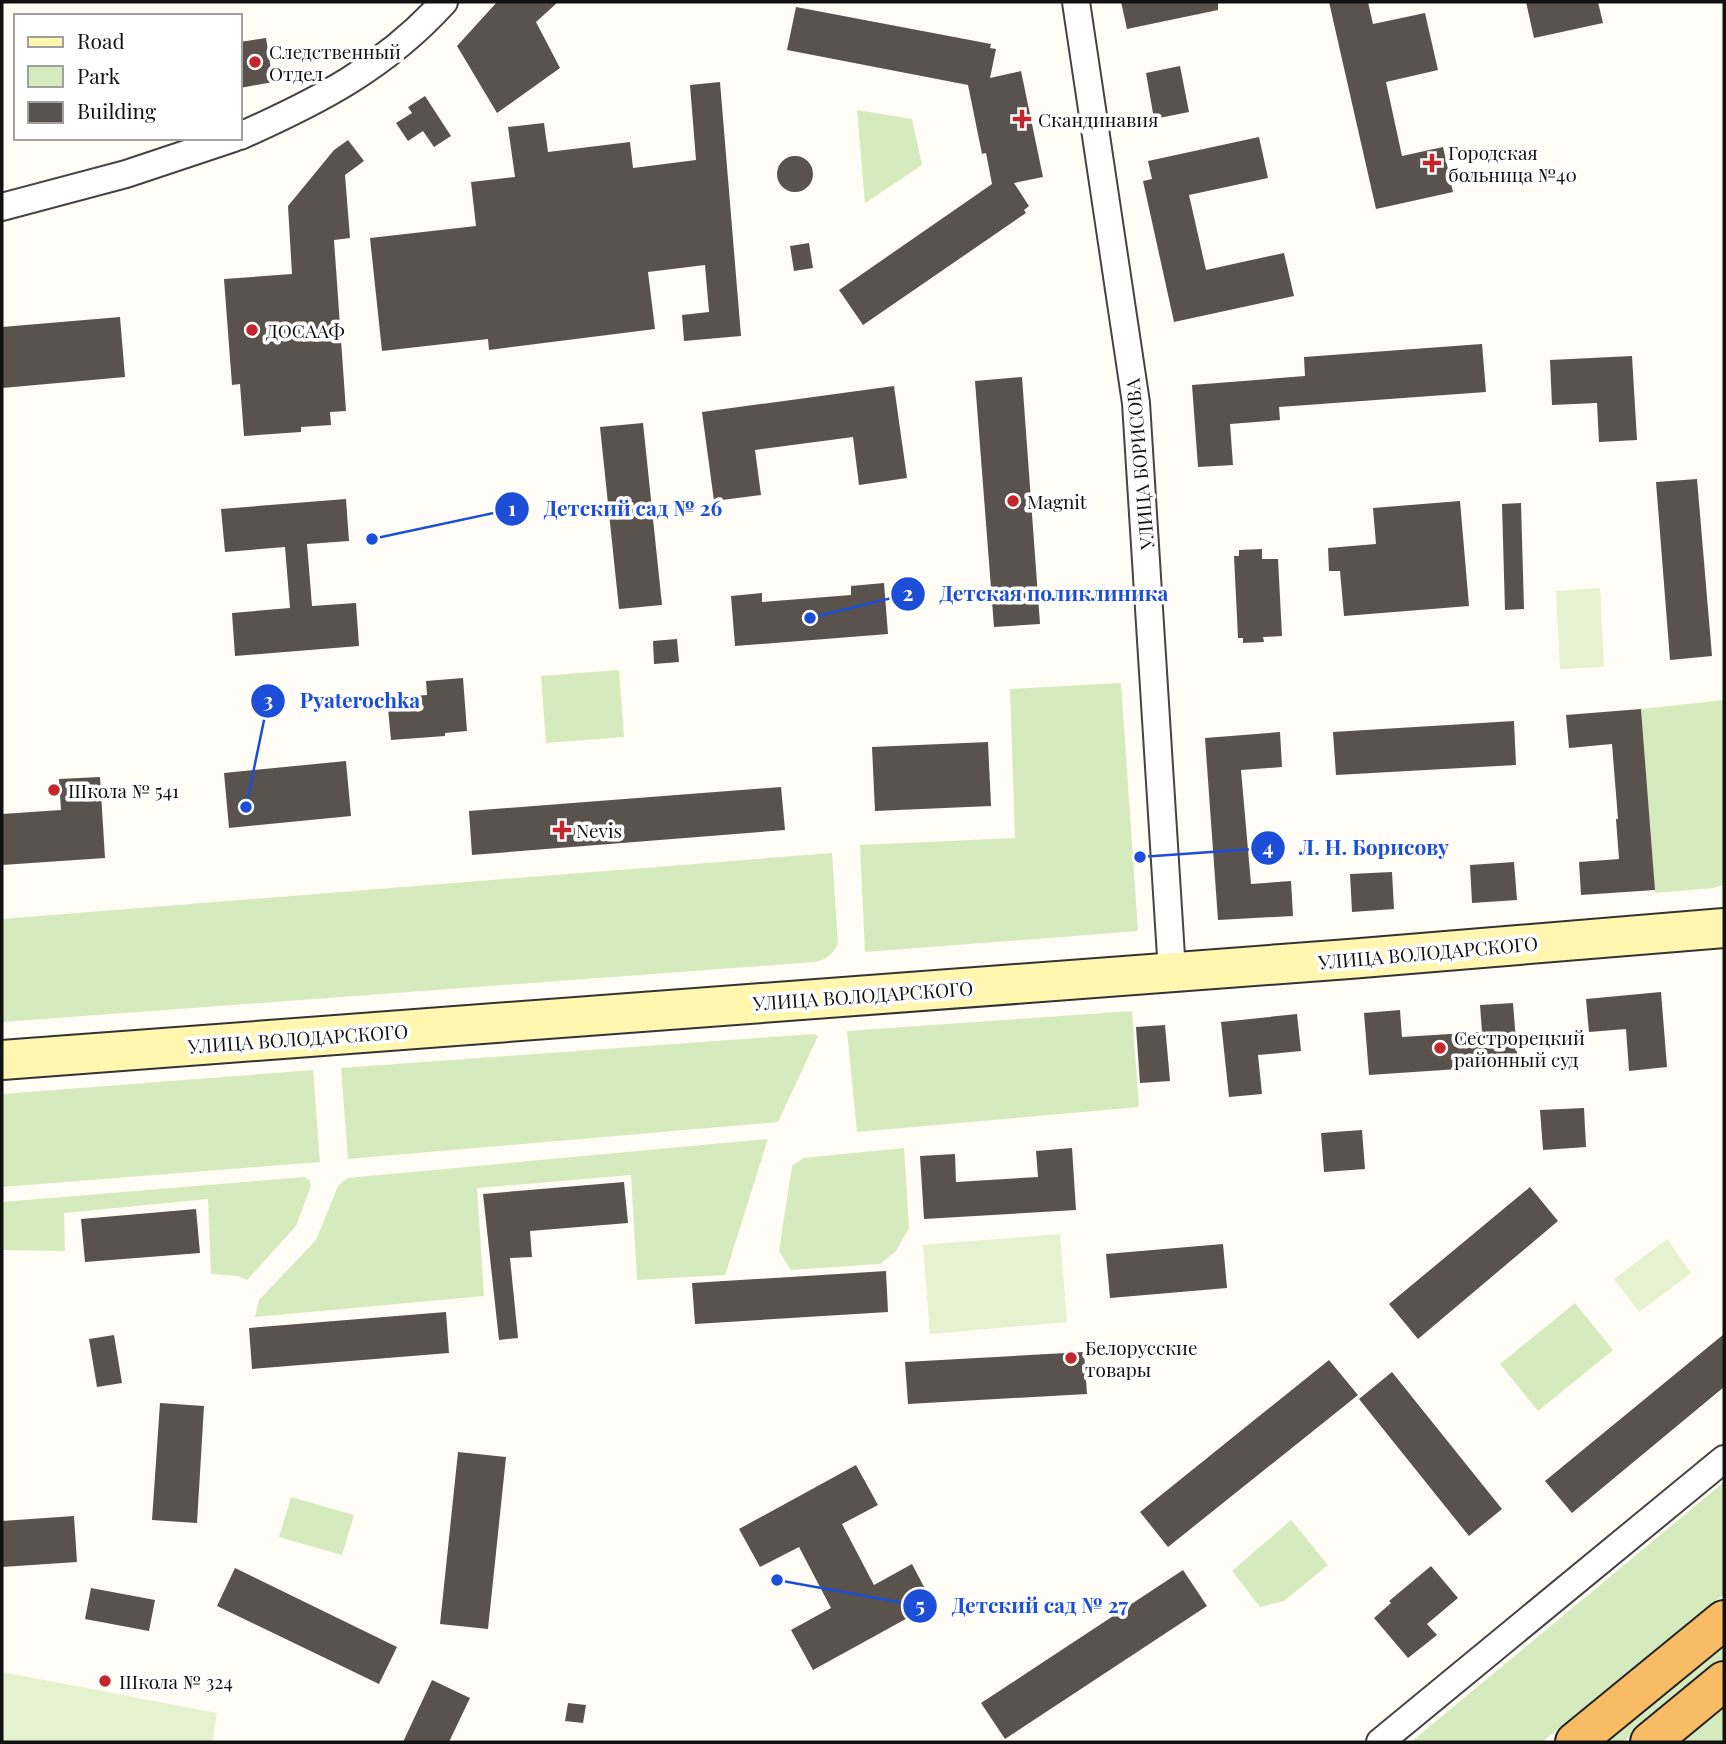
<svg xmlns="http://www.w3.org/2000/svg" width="1726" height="1744" font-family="'Playfair Display',serif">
  <rect width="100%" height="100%" fill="#fffdf5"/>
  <path fill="#d5ebbd" d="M 857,110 L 912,119 L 922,165 L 865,203 Z
    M 619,670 L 624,737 L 546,743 L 541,676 Z
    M 1121,683 L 1138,931 L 865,952 L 860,845 L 1015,838 L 1010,689 Z
    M 1724,700 L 1724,885 L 1713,888 L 1655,893 L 1641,709 Z
    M 832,853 L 838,944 C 832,955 827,959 815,962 L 2,1022 L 2,919 Z
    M 1132,1011 L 1139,1107 L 857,1132 L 847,1031 Z
    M 814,1034 L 818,1036 L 778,1122 L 348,1159 L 341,1068 Z
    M 313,1070 L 320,1162 L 2,1187 L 2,1094 Z
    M 768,1139 L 725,1275 L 637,1280 L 631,1175 L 477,1188 L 484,1296 L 255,1317 L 259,1300 L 316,1240 L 338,1186 L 347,1178 Z
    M 904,1148 L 909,1228 L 896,1251 L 880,1264 L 791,1270 L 779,1251 L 792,1166 L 803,1158 Z
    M 305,1177 L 310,1181 L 311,1186 L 296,1226 L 247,1280 L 238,1276 L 211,1274 L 208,1199 L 64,1213 L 65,1251 L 2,1250 L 2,1202 Z
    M 1575,1303 L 1613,1350 L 1538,1411 L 1500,1364 Z
    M 1724,1482 L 1724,1594 L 1542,1742 L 1411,1742 Z
    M 291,1497 L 354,1515 L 342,1555 L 279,1537 Z
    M 1291,1520 L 1328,1565 L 1284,1601 L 1260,1607 L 1232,1571 Z
    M 1724,1645 L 1724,1658 L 1623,1742 L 1606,1742 Z
    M 1724,1705 L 1724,1742 L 1680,1742 Z"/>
  <path fill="#e6f2cf" d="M 1600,588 L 1604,667 L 1560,669 L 1556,591 Z
    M 1060,1234 L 1067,1322 L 930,1334 L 923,1245 Z
    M 1667,1239 L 1691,1273 L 1639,1312 L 1614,1279 Z
    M 2,1672 L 217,1713 L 212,1742 L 2,1742 Z"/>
  <path fill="#5a524d" d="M 497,2 L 558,2 L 536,22 L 560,68 L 497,113 L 457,46 Z
    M 1121,2 L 1218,2 L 1218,10 L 1127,29 Z
    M 1329,2 L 1368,2 L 1373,24 L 1425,13 L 1438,70 L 1386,82 L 1402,156 L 1443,147 L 1453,192 L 1376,209 Z
    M 1526,2 L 1598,2 L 1603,23 L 1534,38 Z
    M 796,7 L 991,44 L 990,48 L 996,49 L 990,78 L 1021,71 L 1043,177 L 1014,183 L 1029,206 L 1024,210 L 1026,213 L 863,325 L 839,290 L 992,184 L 986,153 L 982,154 L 968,85 L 787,50 Z
    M 266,38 L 273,82 L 240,88 L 240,42 Z
    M 1180,66 L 1189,112 L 1154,119 L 1146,73 Z
    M 720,82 L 741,336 L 684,341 L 682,315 L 709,312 L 705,265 L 648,272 L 655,329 L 489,350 L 488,339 L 382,351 L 370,238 L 476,226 L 471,182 L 515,177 L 508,127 L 544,123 L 548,152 L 630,142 L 633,168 L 696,160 L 690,85 Z
    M 425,96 L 451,136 L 434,147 L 423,131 L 408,141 L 396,123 L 412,113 L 408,107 Z
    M 1259,137 L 1268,178 L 1189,195 L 1206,270 L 1284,253 L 1294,296 L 1174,322 L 1143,181 L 1152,179 L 1148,161 Z
    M 348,140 L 364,161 L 345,175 L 350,238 L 334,240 L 346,411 L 330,412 L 331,425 L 301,427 L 301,432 L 244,436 L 240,384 L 232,385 L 224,279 L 292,274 L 288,206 L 334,150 Z
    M777 174a18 18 0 1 1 36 0a18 18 0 1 1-36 0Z
    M 809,243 L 813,268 L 794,271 L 790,246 Z
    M 120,317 L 125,377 L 2,388 L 2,327 Z
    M 1482,344 L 1486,392 L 1279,407 L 1280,420 L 1230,424 L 1233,465 L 1198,467 L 1192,385 L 1305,376 L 1304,357 Z
    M 1632,356 L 1637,440 L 1599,442 L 1597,403 L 1552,405 L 1550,360 Z
    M 1022,377 L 1040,624 L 994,627 L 975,381 Z
    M 894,386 L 907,478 L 859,485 L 853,437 L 755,450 L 761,495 L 714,501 L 702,412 Z
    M 643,423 L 662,605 L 619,609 L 600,427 Z
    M 1697,479 L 1712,656 L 1670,660 L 1656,482 Z
    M 346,499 L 349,541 L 307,544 L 312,606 L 356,603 L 359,646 L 235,656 L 232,613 L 290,608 L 285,547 L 225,552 L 221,509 Z
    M 1460,501 L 1469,606 L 1344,616 L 1340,571 L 1329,571 L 1328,548 L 1376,544 L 1373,508 Z
    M 1521,503 L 1524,609 L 1505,610 L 1502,504 Z
    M 1262,549 L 1262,559 L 1278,559 L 1282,636 L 1263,637 L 1264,642 L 1243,643 L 1243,638 L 1238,638 L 1234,556 L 1239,556 L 1239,550 Z
    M 884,583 L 888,634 L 735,646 L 731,596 L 762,593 L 762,602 L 851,595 L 851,586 Z
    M 677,639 L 679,662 L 654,664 L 653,641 Z
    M 463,678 L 467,731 L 445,733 L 445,736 L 391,740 L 387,698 L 427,695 L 426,681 Z
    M 1641,709 L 1655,890 L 1581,895 L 1579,862 L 1619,859 L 1616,819 L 1618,819 L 1612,744 L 1569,748 L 1566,715 Z
    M 1514,721 L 1516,765 L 1336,775 L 1333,732 Z
    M 1280,732 L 1282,767 L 1241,770 L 1251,884 L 1291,881 L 1293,916 L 1218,920 L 1205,738 Z
    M 988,742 L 991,806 L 875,811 L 872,747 Z
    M 346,761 L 351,816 L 229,828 L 224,773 Z
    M 100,777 L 105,858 L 2,865 L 2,814 L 61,810 L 59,779 Z
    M 781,787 L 785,830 L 472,855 L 469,811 Z
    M 1514,862 L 1517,900 L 1472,903 L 1470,865 Z
    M 1392,872 L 1394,909 L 1352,912 L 1350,874 Z
    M 1661,992 L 1667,1067 L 1629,1071 L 1626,1029 L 1589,1032 L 1586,999 Z
    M 1513,1003 L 1518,1065 L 1369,1075 L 1364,1013 L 1400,1010 L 1402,1037 L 1482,1032 L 1480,1005 Z
    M 1297,1014 L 1301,1051 L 1258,1055 L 1262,1094 L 1229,1097 L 1221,1022 Z
    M 1165,1025 L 1170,1081 L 1140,1083 L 1136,1027 Z
    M 1584,1108 L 1586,1147 L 1543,1150 L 1540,1110 Z
    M 1362,1130 L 1365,1169 L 1324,1172 L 1321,1133 Z
    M 1072,1148 L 1076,1210 L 924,1219 L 920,1156 L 955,1154 L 956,1182 L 1038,1177 L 1036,1151 Z
    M 624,1182 L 628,1223 L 530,1231 L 532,1257 L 510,1258 L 518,1338 L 499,1340 L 483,1194 Z
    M 1530,1187 L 1558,1221 L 1418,1339 L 1389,1304 Z
    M 196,1209 L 200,1253 L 85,1262 L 81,1219 Z
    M 1223,1244 L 1227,1288 L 1110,1298 L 1106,1254 Z
    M 886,1271 L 888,1312 L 695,1324 L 692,1283 Z
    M 446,1312 L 449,1353 L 252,1369 L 249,1328 Z
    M 1724,1334 L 1724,1387 L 1572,1513 L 1545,1481 Z
    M 114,1335 L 122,1383 L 97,1387 L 89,1339 Z
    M 1084,1352 L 1087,1394 L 908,1404 L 905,1362 Z
    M 1329,1360 L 1358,1395 L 1168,1547 L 1140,1512 Z
    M 1392,1372 L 1502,1509 L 1469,1536 L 1359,1399 Z
    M 160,1403 L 204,1406 L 197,1523 L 152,1520 Z
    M 458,1452 L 506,1457 L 488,1629 L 440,1624 Z
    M 856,1465 L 878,1505 L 842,1524 L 874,1585 L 912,1564 L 933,1604 L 813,1670 L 791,1630 L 831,1608 L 799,1547 L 760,1567 L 739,1529 Z
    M 74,1516 L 77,1562 L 2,1567 L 2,1521 Z
    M 1431,1566 L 1458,1598 L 1427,1624 L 1437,1635 L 1408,1658 L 1374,1618 L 1391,1603 L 1389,1601 Z
    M 235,1568 L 397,1647 L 379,1684 L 217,1606 Z
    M 1183,1570 L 1207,1606 L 1005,1739 L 981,1703 Z
    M 91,1588 L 155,1600 L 149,1631 L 85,1619 Z
    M 432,1680 L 470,1698 L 449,1742 L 403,1742 Z
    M 568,1703 L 586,1705 L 583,1723 L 565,1721 Z"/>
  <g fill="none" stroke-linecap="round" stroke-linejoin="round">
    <g stroke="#444" stroke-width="30">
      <path id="minor" d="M 1076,2 L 1136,403 L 1172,972
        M 240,136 C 319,101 385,67 444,2
        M 2,207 L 126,174 L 234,138
        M 1380,1742 L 1724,1459"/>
    </g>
    <g stroke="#333" stroke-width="42">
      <path id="secondary" d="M 2,1060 L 1349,959 L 1724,928"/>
    </g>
    <g stroke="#222" stroke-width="42">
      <path id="trunk" d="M 1575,1742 L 1724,1620
        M 1650,1742 L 1724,1681"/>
    </g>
    <use href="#minor" stroke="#fff" stroke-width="26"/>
    <use href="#secondary" stroke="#fff6b0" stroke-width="38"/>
    <use href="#trunk" stroke="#f7bc64" stroke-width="38"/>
  </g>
  <g fill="#c4262e" stroke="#fff" stroke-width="2.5">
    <circle cx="255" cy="62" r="7"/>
    <path d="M1018.5 108.5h7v7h7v7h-7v7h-7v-7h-7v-7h7z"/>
    <path d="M1428.5 152.5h7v7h7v7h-7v7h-7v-7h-7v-7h7z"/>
    <circle cx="252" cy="330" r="7"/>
    <circle cx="1013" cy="501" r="7"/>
    <circle cx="54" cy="790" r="7"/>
    <path d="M558.5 819.5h7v7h7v7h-7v7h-7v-7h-7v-7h7z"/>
    <circle cx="1440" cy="1048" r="7"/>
    <circle cx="1071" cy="1358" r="7"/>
    <circle cx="105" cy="1681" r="7"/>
  </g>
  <g text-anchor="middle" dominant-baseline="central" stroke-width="7" stroke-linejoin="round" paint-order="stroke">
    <g font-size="19" fill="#111" stroke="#fff" text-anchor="start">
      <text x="269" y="51">Следственный<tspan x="269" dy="22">Отдел</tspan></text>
      <text x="1038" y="119">Скандинавия</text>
      <text x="1448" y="152">Городская<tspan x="1448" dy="22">больница №40</tspan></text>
      <text x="266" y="330">ДОСААФ</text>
      <text x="1027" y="501">Magnit</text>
      <text x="68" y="790">Школа № 541</text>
      <text x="576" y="830">Nevis</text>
      <text x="1454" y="1037">Сестрорецкий<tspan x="1454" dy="22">районный суд</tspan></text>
      <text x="1085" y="1347">Белорусские<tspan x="1085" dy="22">товары</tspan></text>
      <text x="119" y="1681">Школа № 324</text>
    </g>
    <g font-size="19" fill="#111" stroke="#fff">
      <text transform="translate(1139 464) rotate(-95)">УЛИЦА БОРИСОВА</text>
      <text transform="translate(1428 952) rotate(-5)">УЛИЦА ВОЛОДАРСКОГО</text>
      <text transform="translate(863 995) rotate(-4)">УЛИЦА ВОЛОДАРСКОГО</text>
      <text transform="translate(298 1038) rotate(-4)">УЛИЦА ВОЛОДАРСКОГО</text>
    </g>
  </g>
  <path fill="none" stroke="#1d4ed8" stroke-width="2.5" d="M372 539L512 509M810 618L908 594M246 807L268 701M1140 857L1268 848M777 1580L920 1606"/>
  <g fill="#1d4ed8" stroke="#fff" stroke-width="2.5">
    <circle cx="372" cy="539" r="7"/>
    <circle cx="810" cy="618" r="7"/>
    <circle cx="246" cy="807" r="7"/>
    <circle cx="1140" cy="857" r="7"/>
    <circle cx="777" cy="1580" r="7"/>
    <circle cx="512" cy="509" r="18"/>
    <circle cx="908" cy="594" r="18"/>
    <circle cx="268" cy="701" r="18"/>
    <circle cx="1268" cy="848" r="18"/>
    <circle cx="920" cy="1606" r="18"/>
  </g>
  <g font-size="21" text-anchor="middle" font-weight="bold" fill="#fff">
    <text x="512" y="516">1</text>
    <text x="908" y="601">2</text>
    <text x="268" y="708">3</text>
    <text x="1268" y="855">4</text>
    <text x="920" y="1613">5</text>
  </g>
  <g font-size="21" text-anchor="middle" font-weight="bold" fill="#1d4ed8" stroke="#fff" stroke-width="7" stroke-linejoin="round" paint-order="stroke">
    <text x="633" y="516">Детский сад № 26</text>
    <text x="1054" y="601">Детская поликлиника</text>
    <text x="360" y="708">Pyaterochka</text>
    <text x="1374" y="855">Л. Н. Борисову</text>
    <text x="1040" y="1613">Детский сад № 27</text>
  </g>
  <rect width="1726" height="1744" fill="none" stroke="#111111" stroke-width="7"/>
  <rect x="14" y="14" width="228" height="126" fill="#ffffff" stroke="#a0a0a0" stroke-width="2"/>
  <rect x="28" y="37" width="35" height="10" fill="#fff6b0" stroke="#a0a0a0" stroke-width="2"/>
  <text x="77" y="49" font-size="21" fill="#111111">Road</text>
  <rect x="28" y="66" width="35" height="21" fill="#d5ebbd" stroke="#a0a0a0" stroke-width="2"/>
  <text x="77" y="84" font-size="21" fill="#111111">Park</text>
  <rect x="28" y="102" width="35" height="21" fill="#5a524d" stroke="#a0a0a0" stroke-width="2"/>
  <text x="77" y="119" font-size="21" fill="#111111">Building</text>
</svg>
